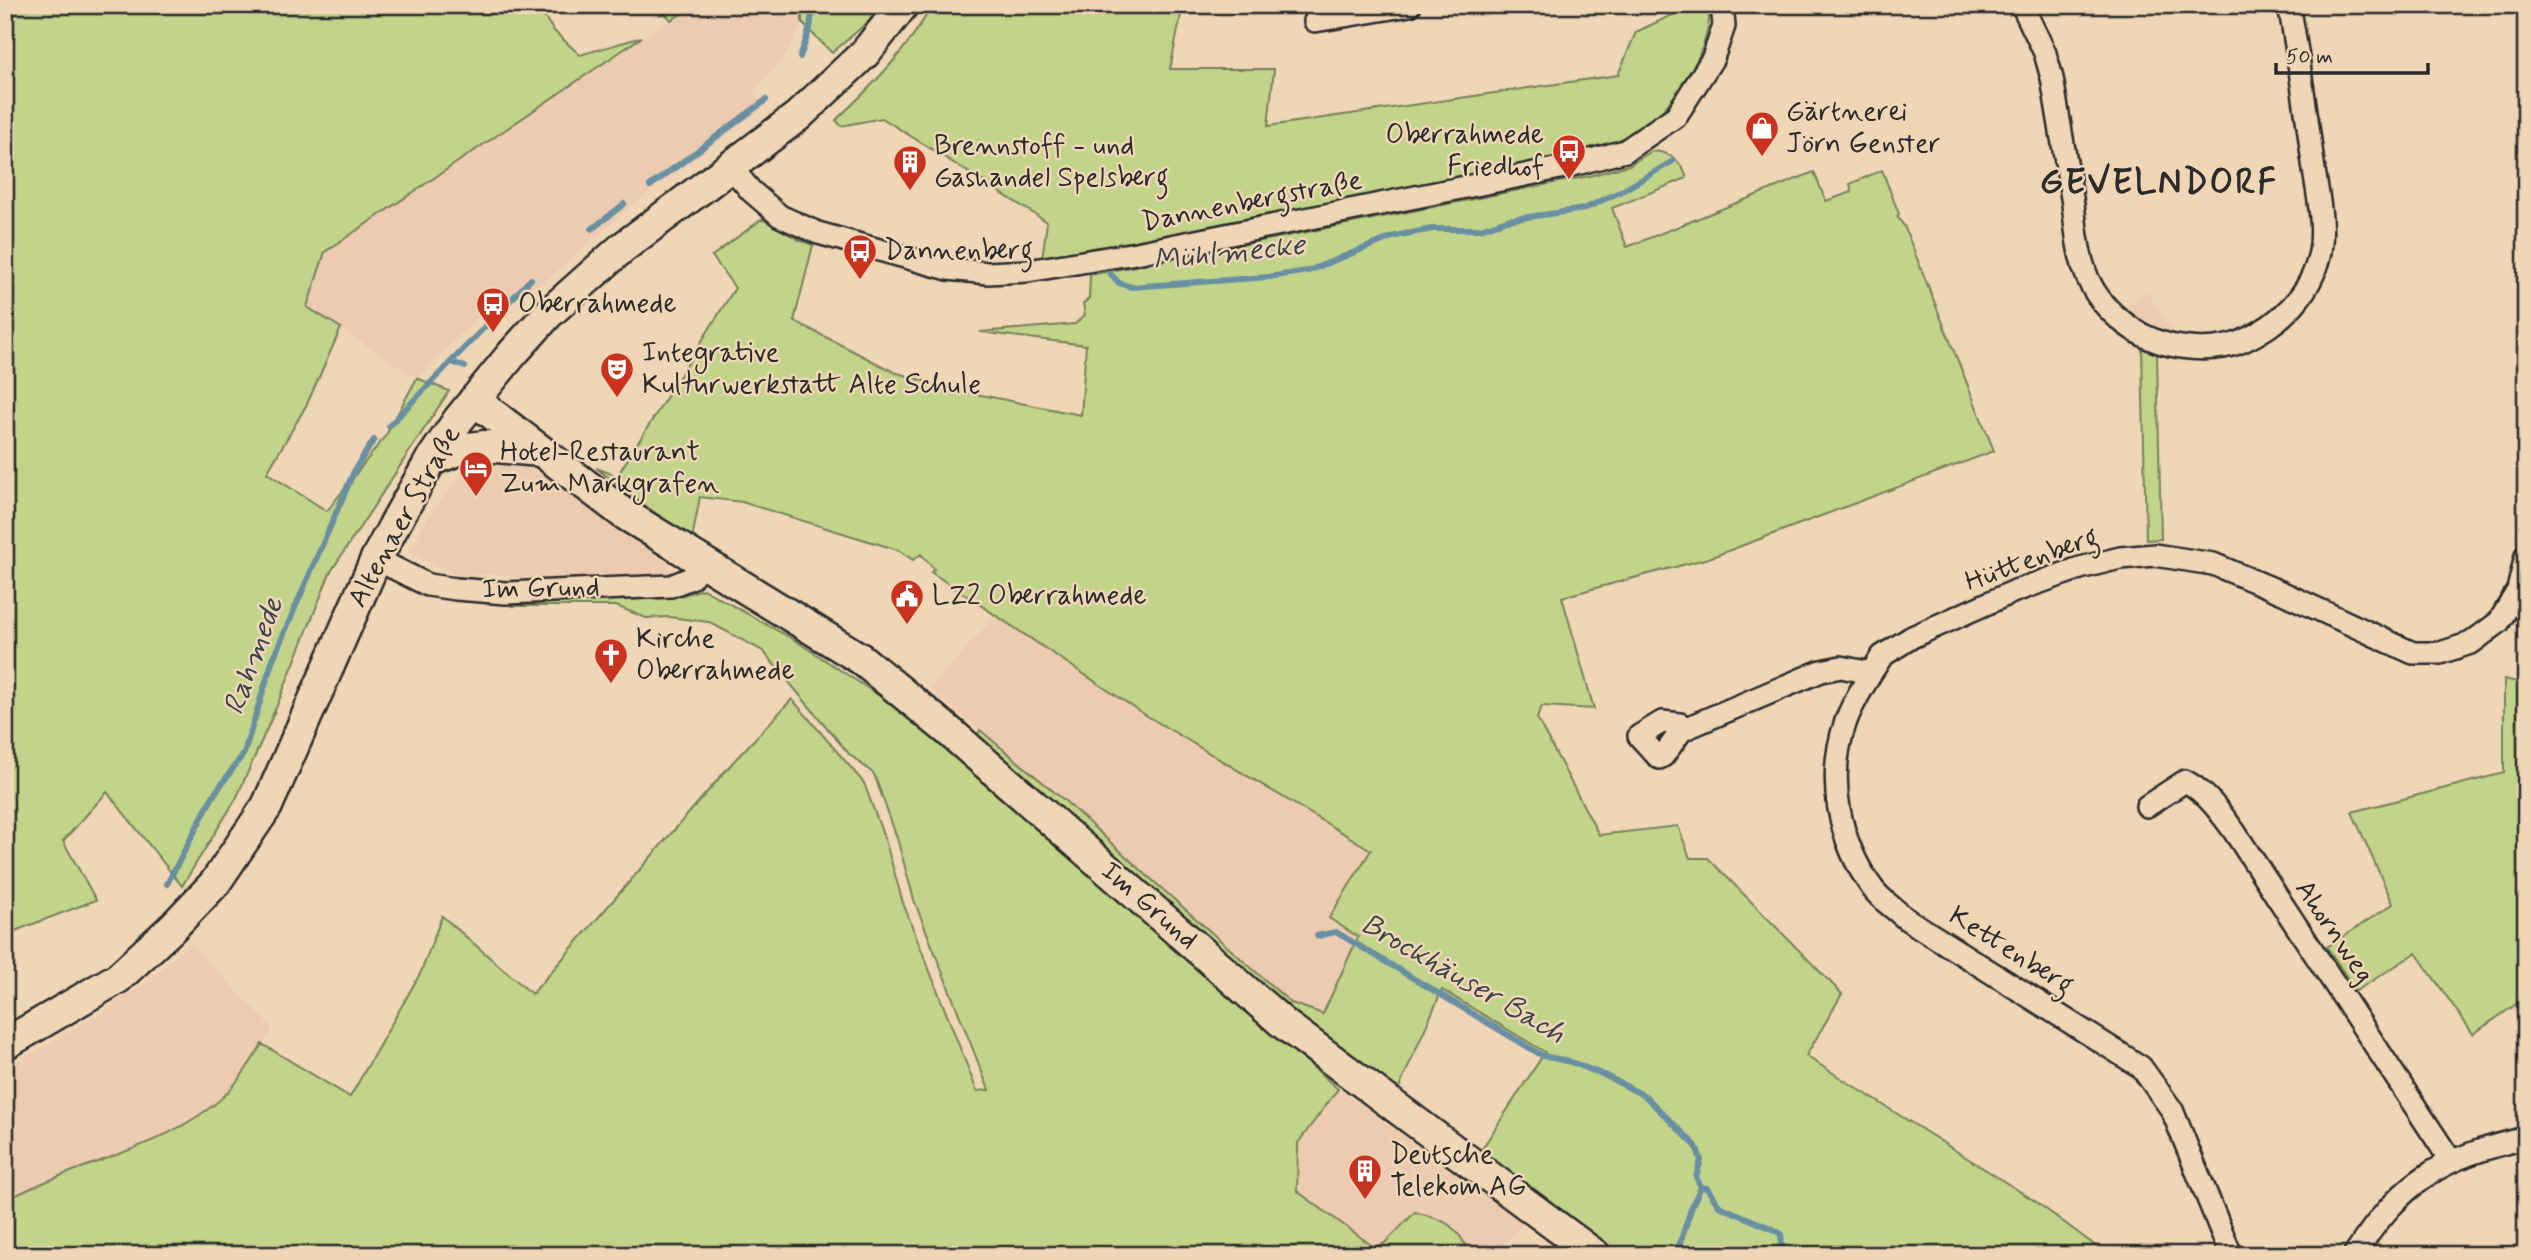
<svg xmlns="http://www.w3.org/2000/svg" width="2531" height="1260" font-family="Mynerve,sans-serif">
  <rect width="100%" height="100%" fill="#efd6b7"/>
  <filter id="ink" filterUnits="userSpaceOnUse"><feTurbulence type="fractalNoise" baseFrequency=".0143" numOctaves="2"/><feDisplacementMap in="SourceGraphic" scale="14" xChannelSelector="R" yChannelSelector="G"/><feConvolveMatrix kernelMatrix="1 2 1 2 8 2 1 2 1" color-interpolation-filters="sRGB"/></filter>
  <g filter="url(#ink)">
    <path fill="#edcbb0" d="M 696,5 L 802,5 L 802,23 L 784,58 L 753,91 L 765,107 L 627,209 L 544,283 L 498,298 L 417,378 L 307,307 L 325,252 L 618,52 Z
      M 2147,292 L 2152,300 L 2176,334 L 2147,323 L 2125,307 Z
      M 494,463 L 522,465 L 558,484 L 666,562 L 669,568 L 669,573 L 666,576 L 543,580 L 492,574 L 458,576 L 408,552 L 431,513 L 461,476 L 481,466 Z
      M 996,615 L 1139,711 L 1371,850 L 1329,918 L 1358,937 L 1324,1014 L 1292,1003 L 1142,871 L 1064,800 L 930,689 Z
      M 190,943 L 273,1028 L 246,1070 L 214,1105 L 169,1134 L 34,1185 L 5,1201 L 5,1069 L 101,1013 L 146,982 Z
      M 1338,1089 L 1524,1223 L 1493,1255 L 1471,1255 L 1462,1236 L 1406,1219 L 1385,1243 L 1378,1247 L 1369,1244 L 1296,1191 L 1298,1143 Z"/>
    <path fill="#c2d489" stroke="#76805a" stroke-width="2" d="M 5,5 L 537,5 L 553,30 L 580,55 L 642,37 L 325,252 L 307,307 L 341,328 L 307,404 L 267,473 L 327,511 L 386,435 L 417,378 L 449,391 L 330,573 L 276,708 L 236,799 L 182,886 L 107,792 L 63,841 L 96,900 L 7,934 Z
      M 658,5 L 696,5 L 671,20 Z
      M 802,5 L 878,5 L 870,20 L 832,53 L 802,23 Z
      M 932,5 L 1183,5 L 1170,69 L 1274,69 L 1268,126 L 1618,75 L 1636,32 L 1693,5 L 1709,5 C 1714,54 1663,125 1618,143 C 1600,150 1579,153 1561,158 L 1042,259 L 1047,222 L 882,118 L 841,126 L 836,120 C 873,85 908,50 932,5 Z
      M 1652,151 C 1671,152 1681,161 1687,178 L 1612,208 L 1627,247 L 1814,172 L 1826,201 L 1852,192 L 1850,184 L 1882,170 L 1899,214 L 1897,216 L 1904,226 L 1994,451 L 1709,558 L 1562,597 L 1594,709 L 1542,706 L 1537,718 L 1599,835 L 1678,826 L 1690,858 L 1708,858 L 1842,994 L 1806,1056 L 2035,1201 L 2108,1255 L 1615,1255 L 1478,1155 L 1545,1052 L 1442,990 L 1396,1095 L 1311,1032 L 976,738 L 980,730 L 1064,800 L 1142,871 L 1291,1003 L 1323,1014 L 1358,937 L 1329,918 L 1371,850 L 1139,711 L 931,572 L 934,569 L 921,554 L 913,560 L 898,550 L 742,502 L 700,497 L 692,539 L 640,502 L 596,468 L 617,476 L 735,288 L 712,256 L 762,219 L 799,240 L 813,245 L 794,321 L 894,372 L 951,389 L 1081,415 L 1086,345 L 980,332 L 1075,324 L 1085,315 L 1083,304 L 1089,298 L 1090,275 L 1589,176 L 1629,165 Z
      M 2142,348 L 2157,354 L 2161,539 L 2146,540 Z
      M 703,589 L 796,641 L 884,699 L 987,781 L 1338,1089 L 1298,1143 L 1297,1191 L 1374,1247 L 1385,1243 L 1415,1212 C 1447,1221 1456,1224 1471,1255 L 5,1255 L 5,1201 C 72,1164 150,1153 211,1107 C 233,1091 249,1066 262,1044 L 350,1097 L 421,972 L 442,916 L 532,994 L 734,761 L 792,699 L 864,783 L 886,843 L 903,903 L 977,1091 L 989,1090 L 914,900 L 897,838 L 874,774 L 849,754 L 763,651 L 709,622 L 669,617 L 646,618 L 616,606 L 512,606 L 513,604 L 680,596 Z
      M 2504,679 L 2526,684 L 2526,1013 L 2518,1003 L 2473,1034 L 2416,953 L 2356,991 L 2327,947 L 2393,904 L 2352,812 L 2504,773 Z"/>
    <g fill="none" stroke-linecap="round" stroke-linejoin="round">
      <path stroke="#688fa2" stroke-width="6" d="M 800,57 L 810,28 L 813,5
        M 650,186 L 766,100
        M 592,229 L 624,204
        M 1109,272 L 1119,283 L 1131,287 L 1268,277 L 1308,271 L 1395,236 L 1432,229 L 1480,229 L 1507,220 L 1584,209 L 1622,191 L 1673,161
        M 452,362 L 465,367
        M 389,426 L 531,279
        M 167,884 L 213,796 L 244,753 L 273,659 L 355,469 L 374,440
        M 1317,936 L 1336,932 L 1543,1056 L 1571,1062 L 1604,1075 L 1645,1096 L 1696,1146 L 1701,1160 L 1696,1177 L 1701,1187 L 1707,1188 L 1719,1206 L 1775,1230 L 1781,1234 L 1782,1248 L 1787,1255
        M 1676,1255 L 1693,1203 L 1701,1187"/>
      <g stroke="#2b2b2b" stroke-width="26">
        <path id="minor" d="M 2022,5 L 2045,53 L 2052,78 C 2059,120 2066,162 2073,204 C 2076,226 2077,250 2085,271 C 2097,307 2134,337 2170,345 C 2194,350 2220,351 2243,341 C 2280,324 2312,294 2320,252 C 2325,223 2317,192 2313,163 C 2306,110 2299,58 2289,5
          M 1315,21 L 1410,5
          M 730,166 L 751,191 L 780,216 L 818,233 L 948,269 L 988,273 L 1028,271 L 1136,253 L 1565,167 L 1625,151 L 1676,116 L 1713,58 L 1724,26 L 1722,5
          M 376,559 L 428,585 L 456,589 L 506,593 L 671,586 L 691,578 L 702,562
          M 1871,673 C 1862,689 1852,704 1846,721 C 1826,777 1838,841 1873,889 C 1881,900 1894,908 1905,918 L 2141,1067 L 2172,1110 L 2231,1255
          M 1682,730 L 1680,724 L 1662,722 L 1639,736 L 1659,758 L 1663,756 L 1682,730 L 1821,671 L 1841,667 L 1871,673 L 1882,656 L 1912,637 L 2015,591 L 2080,568 L 2120,558 L 2155,555 L 2213,564 L 2283,593 L 2402,648 L 2413,653 L 2440,653 L 2471,643 L 2499,622 L 2518,590 L 2526,556
          M 2147,806 L 2185,781 C 2206,792 2220,812 2234,831 L 2451,1161
          M 2354,1255 C 2403,1180 2440,1158 2526,1138"/>
      </g>
      <g stroke="#2b2b2b" stroke-width="35">
        <path id="secondary" d="M 474,400 L 623,513 L 861,659 L 950,732 L 1284,1024 L 1595,1255
          M 431,460 L 461,449 L 485,446 L 540,451
          M 5,1044 L 118,978 L 172,928 L 215,883 L 267,806 L 376,559 L 403,509 L 431,460 L 459,419 L 512,354 L 549,313 L 622,248 L 798,116 L 865,53 L 903,5"/>
      </g>
      <use href="#minor" stroke="#efd6b7" stroke-width="21"/>
      <use href="#secondary" stroke="#efd6b7" stroke-width="30"/>
    </g>
  </g>
  <defs>
    <g id="shop-pin" transform="scale(1.75)"><path d="M0 17L-7.5 6A9.5 9.5 0 1 1 7.5 6Z" fill="#c8321e" stroke="#efd6b7"/><path d="M-5-2.5h2.3a2.7 3.5 0 0 1 5.4 0H5L5.5 6h-11ZM-1.5-2.5h3a1.5 2.3 0 0 0-3 0Z" fill="#fff"/></g>
    <g id="bus-pin" transform="scale(1.75)"><path d="M0 17L-7.5 6A9.5 9.5 0 1 1 7.5 6Z" fill="#c8321e" stroke="#efd6b7"/><path d="M-5-6H5V4H4V6H2V4H-2V6H-4V4H-5ZM-3.5-4V0h7V-4ZM-3.5 1.2v1.5H-2V1.2ZM2 1.2v1.5H3.5V1.2Z" fill="#fff"/></g>
    <g id="building-pin" transform="scale(1.75)"><path d="M0 17L-7.5 6A9.5 9.5 0 1 1 7.5 6Z" fill="#c8321e" stroke="#efd6b7"/><path d="M-4-6H4V6H1V3H-1V6H-4ZM-2.5-4.3h1.7v1.8h-1.7ZM.8-4.3h1.7v1.8H.8ZM-2.5-1h1.7V.8h-1.7ZM.8-1h1.7V.8H.8Z" fill="#fff"/></g>
    <g id="theatre-pin" transform="scale(1.75)"><path d="M0 17L-7.5 6A9.5 9.5 0 1 1 7.5 6Z" fill="#c8321e" stroke="#efd6b7"/><path d="M-5-5.5Q0-4 5-5.5V0Q5 5 0 6Q-5 5-5 0ZM-3.3-2.5H-1v1.5H-3.3ZM1-2.5H3.3v1.5H1ZM-2.8 1Q0 5.5 2.8 1Z" fill="#fff"/></g>
    <g id="hotel-pin" transform="scale(1.75)"><path d="M0 17L-7.5 6A9.5 9.5 0 1 1 7.5 6Z" fill="#c8321e" stroke="#efd6b7"/><path d="M-6-4.5h1.5V1H6V5H4.5V3h-9V5H-6ZM-4 0a1.8 1.8 0 1 1 3.6 0ZM.5 0V-2.5h3Q6-2.5 6 0Z" fill="#fff"/></g>
    <g id="civic-pin" transform="scale(1.75)"><path d="M0 17L-7.5 6A9.5 9.5 0 1 1 7.5 6Z" fill="#c8321e" stroke="#efd6b7"/><path d="M-.6-6.5H3V-4.5H.6V-3L4-1V1h2V6H-6V1h2V-1L-.6-3ZM-1.2 2.5V6h2.4V2.5Z" fill="#fff"/></g>
    <g id="church-pin" transform="scale(1.75)"><path d="M0 17L-7.5 6A9.5 9.5 0 1 1 7.5 6Z" fill="#c8321e" stroke="#efd6b7"/><path d="M-1.2-6h2.4v3.5h3.3v2.4h-3.3V6h-2.4V-.1h-3.3v-2.4h3.3Z" fill="#fff"/></g>
  </defs>
  <g fill-rule="evenodd">
    <use href="#shop-pin" x="1762" y="128"/>
    <use href="#bus-pin" x="1569" y="151"/>
    <use href="#building-pin" x="910" y="162"/>
    <use href="#bus-pin" x="860" y="251"/>
    <use href="#bus-pin" x="493" y="304"/>
    <use href="#theatre-pin" x="617" y="369"/>
    <use href="#hotel-pin" x="476" y="468"/>
    <use href="#civic-pin" x="907" y="596"/>
    <use href="#church-pin" x="611" y="655"/>
    <use href="#building-pin" x="1365" y="1171"/>
  </g>
  <g text-anchor="middle" dominant-baseline="central" stroke-width="5" stroke-linejoin="round" paint-order="stroke">
    <g font-size="28" fill="#2b2b2b" stroke="#efd6b7" text-anchor="start">
      <text x="1786" y="112">Gärtnerei<tspan x="1786" dy="32">Jörn Genster</tspan></text>
      <text x="1544" y="135" text-anchor="end">Oberrahmede<tspan x="1544" dy="32">Friedhof</tspan></text>
      <text x="934" y="146">Brennstoff - und<tspan x="934" dy="32">Gashandel Spelsberg</tspan></text>
      <text x="884" y="251">Dannenberg</text>
      <text x="518" y="304">Oberrahmede</text>
      <text x="642" y="353">Integrative<tspan x="642" dy="32">Kulturwerkstatt Alte Schule</tspan></text>
      <text x="500" y="452">Hotel-Restaurant<tspan x="500" dy="32">Zum Markgrafen</tspan></text>
      <text x="932" y="596">LZ2 Oberrahmede</text>
      <text x="636" y="639">Kirche<tspan x="636" dy="32">Oberrahmede</tspan></text>
      <text x="1390" y="1155">Deutsche<tspan x="1390" dy="32">Telekom AG</tspan></text>
    </g>
    <g font-size="28" fill="#2b2b2b" stroke="#efd6b7">
      <text transform="translate(1252 202) rotate(-11)">Dannenbergstraße</text>
      <text transform="translate(405 517) rotate(-61)">Altenaer Straße</text>
      <text transform="translate(2032 560) rotate(-20)">Hüttenberg</text>
      <text transform="translate(541 589) rotate(-1)">Im Grund</text>
      <text transform="translate(1149 906) rotate(41)">Im Grund</text>
      <text transform="translate(2334 932) rotate(56)">Ahornweg</text>
      <text transform="translate(2011 951) rotate(32)">Kettenberg</text>
    </g>
    <g font-size="30" font-style="italic" fill="#3a4449" stroke="#efd6b7">
      <text transform="translate(1229 253) rotate(-6)">Mühlmecke</text>
      <text transform="translate(254 656) rotate(-70)">Rahmede</text>
      <text transform="translate(1463 979) rotate(30)">Brockhäuser Bach</text>
    </g>
    <g font-size="35" font-weight="bold" letter-spacing="2" fill="#2b2b2b" stroke="#efd6b7">
      <text x="2159" y="183">GEVELNDORF</text>
    </g>
  </g>
  <rect width="2531" height="1260" fill="none" stroke="#efd6b7" stroke-width="28"/>
  <rect x="14" y="14" width="2503" height="1232" fill="none" stroke="#2b2b2b" stroke-width="2.5" filter="url(#ink)"/>
  <path d="M2276 63v10h152v-10" fill="none" stroke="#2b2b2b" stroke-width="3.5"/>
  <text x="2286" y="63" font-size="21" fill="#2b2b2b" stroke="#efd6b7" stroke-width="5" paint-order="stroke">50 m</text>
</svg>
